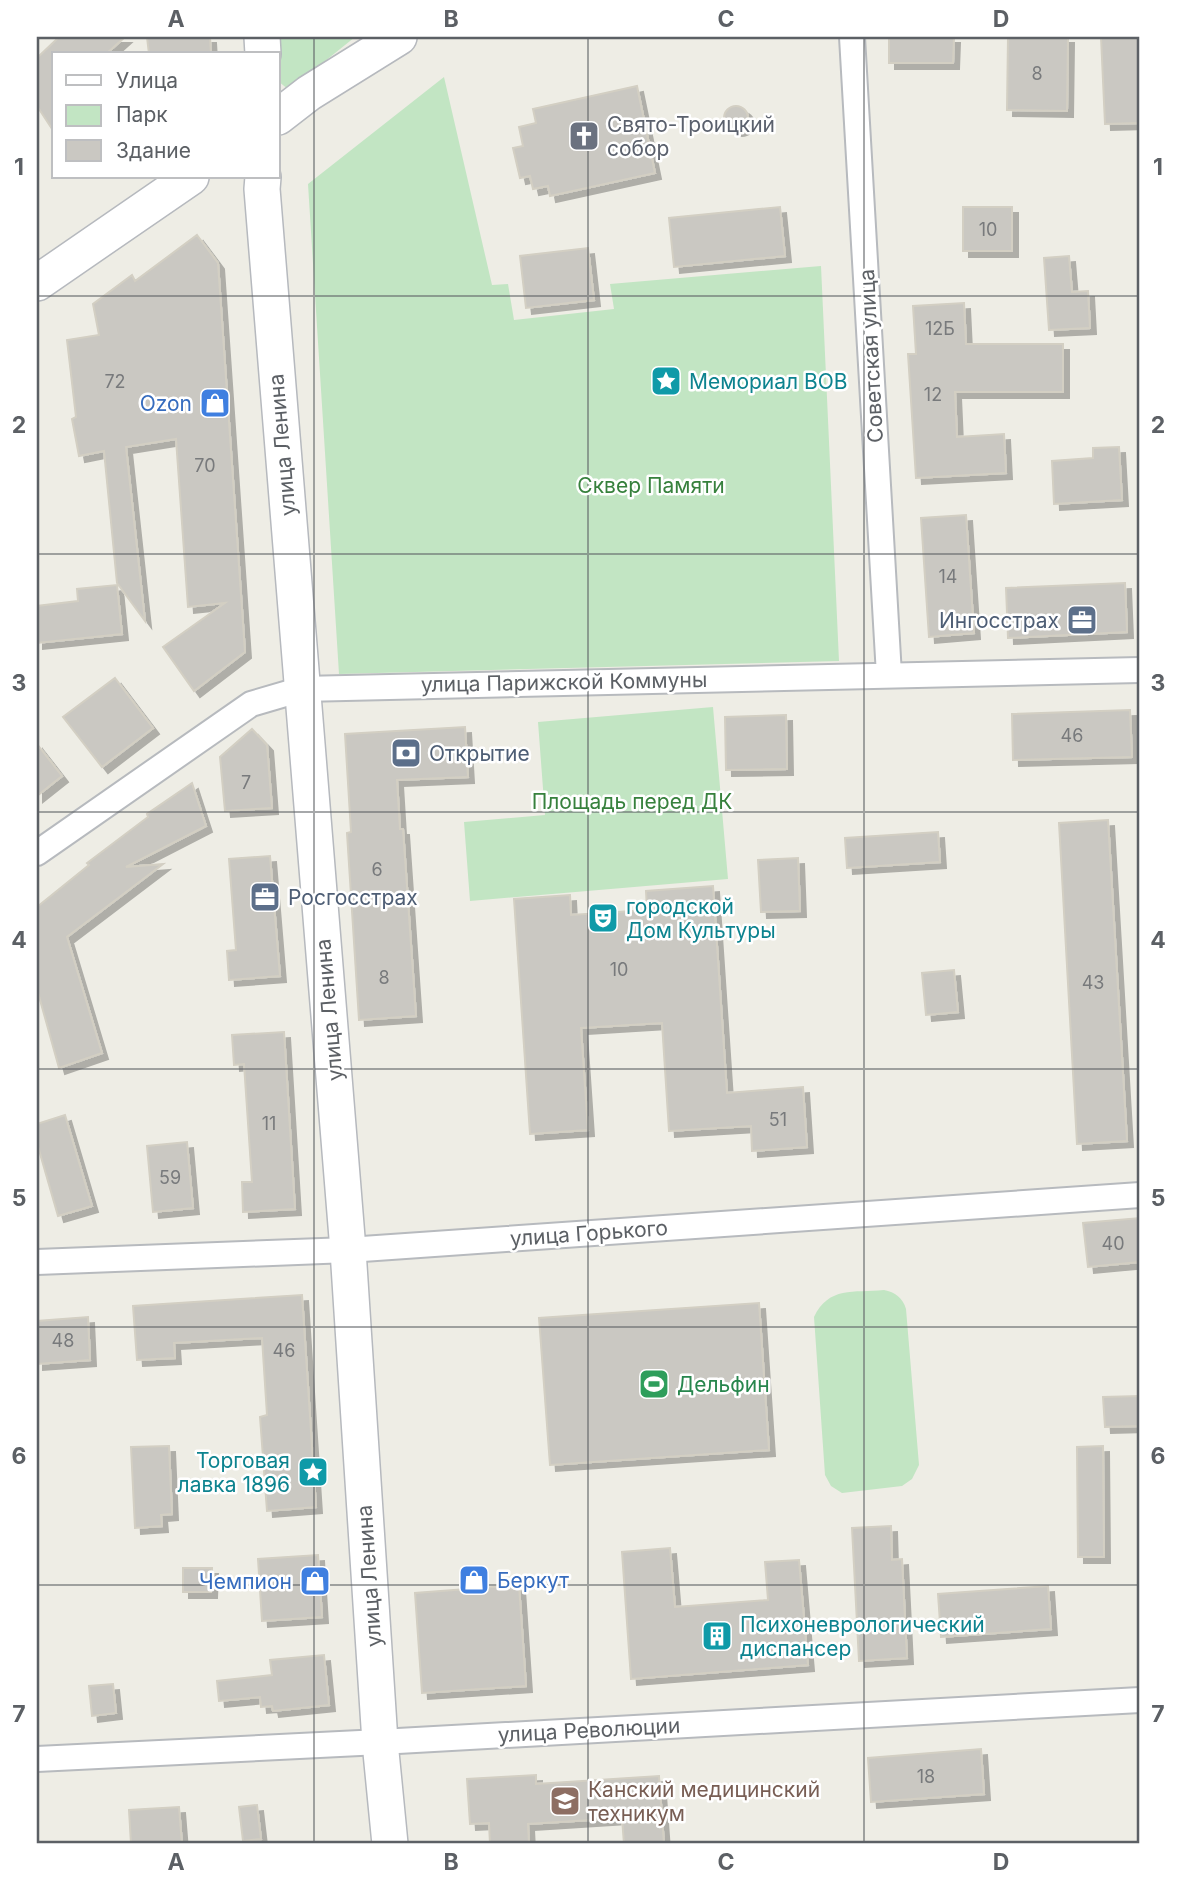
<svg xmlns="http://www.w3.org/2000/svg" width="1177" height="1881" font-family="Inter,sans-serif">
  <defs>
    <filter id="shadow"><feDropShadow dx="6" dy="6" stdDeviation="0" flood-color="#0004"/></filter>
  </defs>
  <rect width="100%" height="100%" fill="#eeede5"/>
  <path fill="#c2e5c3" d="M 269,37 L 355,37 L 289,90 L 278,81 L 278,54 Z
    M 444,77 L 492,285 L 508,284 L 514,320 L 614,309 L 610,284 L 821,266 L 839,661 L 339,674 L 308,184 Z
    M 713,707 L 728,879 L 470,901 L 464,822 L 545,815 L 538,722 Z
    M 884,1290 C 895,1292 903,1298 906,1309 L 919,1465 L 912,1479 L 902,1486 L 842,1493 L 831,1486 L 825,1475 L 814,1317 C 829,1286 853,1293 884,1290 Z"/>
  <path fill="#cac8c2" stroke="#d3cfc3" stroke-width="2" filter="url(#shadow)" d="M 59,37 L 125,37 L 106,54 L 54,54 L 54,132 L 37,106 L 37,58 Z
    M 147,37 L 210,37 L 211,54 L 149,54 Z
    M 889,37 L 954,37 L 953,63 L 889,63 Z
    M 1008,37 L 1068,37 L 1067,111 L 1007,110 Z
    M 1101,37 L 1140,37 L 1140,123 L 1105,124 Z
    M 637,86 L 655,173 L 550,196 L 548,186 L 533,189 L 530,176 L 520,178 L 513,148 L 523,146 L 519,127 L 536,123 L 533,109 Z
    M724 118a12 12 0 1 1 24 0a12 12 0 1 1-24 0Z
    M 780,207 L 785,256 L 674,267 L 669,218 Z
    M 963,207 L 1012,207 L 1012,251 L 963,251 Z
    M 197,235 L 218,263 L 245,652 L 194,691 L 163,647 L 225,603 L 188,607 L 176,439 L 126,447 L 145,621 L 117,583 L 104,451 L 79,456 L 72,419 L 76,417 L 67,340 L 99,335 L 93,304 L 132,275 L 135,281 Z
    M 588,248 L 594,300 L 526,308 L 520,256 Z
    M 1069,256 L 1072,292 L 1088,291 L 1090,328 L 1049,330 L 1044,258 Z
    M 964,303 L 966,344 L 1063,344 L 1063,392 L 955,392 L 957,437 L 1004,434 L 1006,473 L 916,478 L 908,354 L 916,354 L 913,306 Z
    M 1119,447 L 1122,500 L 1054,504 L 1052,461 L 1093,458 L 1093,448 Z
    M 966,515 L 974,633 L 929,637 L 921,518 Z
    M 1125,583 L 1127,632 L 1008,638 L 1006,588 Z
    M 117,585 L 122,634 L 37,643 L 37,606 L 78,601 L 77,589 Z
    M 115,678 L 153,728 L 102,767 L 63,717 Z
    M 1130,710 L 1132,757 L 1013,760 L 1012,714 Z
    M 786,715 L 787,769 L 726,770 L 725,717 Z
    M 465,727 L 468,777 L 397,780 L 400,829 L 403,829 L 416,1016 L 359,1020 L 347,833 L 351,832 L 345,734 Z
    M 252,729 L 267,745 L 272,808 L 225,811 L 220,757 Z
    M 37,744 L 62,776 L 37,796 Z
    M 192,783 L 206,826 L 126,867 L 163,864 L 67,937 L 102,1053 L 59,1068 L 37,989 L 37,907 L 89,865 L 87,863 L 148,817 L 147,814 Z
    M 1108,820 L 1127,1141 L 1077,1144 L 1059,823 Z
    M 938,832 L 940,862 L 847,868 L 845,838 Z
    M 270,856 L 280,976 L 229,980 L 227,951 L 236,950 L 229,859 Z
    M 798,858 L 800,911 L 761,912 L 758,860 Z
    M 713,886 L 727,1093 L 803,1087 L 807,1147 L 752,1151 L 751,1126 L 669,1131 L 662,1023 L 581,1028 L 588,1130 L 530,1134 L 514,899 L 570,895 L 571,915 L 647,910 L 646,891 Z
    M 954,970 L 958,1012 L 926,1015 L 922,973 Z
    M 284,1032 L 295,1209 L 243,1212 L 242,1182 L 252,1182 L 244,1064 L 234,1065 L 232,1035 Z
    M 65,1115 L 92,1206 L 58,1216 L 37,1143 L 37,1124 Z
    M 187,1142 L 193,1208 L 153,1212 L 147,1146 Z
    M 1140,1218 L 1140,1262 L 1088,1267 L 1083,1223 Z
    M 302,1295 L 316,1507 L 267,1511 L 260,1417 L 267,1415 L 262,1338 L 174,1343 L 175,1358 L 137,1360 L 133,1306 Z
    M 759,1303 L 769,1450 L 550,1465 L 539,1318 Z
    M 88,1317 L 90,1360 L 37,1364 L 37,1321 Z
    M 1140,1396 L 1140,1426 L 1105,1427 L 1103,1397 Z
    M 169,1446 L 172,1514 L 161,1515 L 162,1526 L 135,1528 L 131,1447 Z
    M 1103,1446 L 1104,1557 L 1078,1557 L 1077,1447 Z
    M 891,1526 L 892,1560 L 902,1559 L 907,1658 L 859,1661 L 852,1528 Z
    M 670,1548 L 675,1607 L 768,1600 L 765,1562 L 799,1560 L 808,1665 L 631,1679 L 622,1552 Z
    M 318,1555 L 322,1617 L 262,1621 L 258,1559 Z
    M 183,1568 L 212,1568 L 211,1592 L 183,1592 Z
    M 519,1585 L 526,1686 L 422,1693 L 415,1593 Z
    M 1048,1586 L 1051,1629 L 941,1637 L 938,1594 Z
    M 324,1655 L 329,1705 L 273,1711 L 272,1706 L 261,1707 L 260,1697 L 219,1701 L 217,1681 L 272,1675 L 270,1660 Z
    M 113,1684 L 116,1713 L 92,1716 L 89,1686 Z
    M 981,1749 L 984,1794 L 871,1802 L 868,1758 Z
    M 536,1775 L 536,1784 L 659,1776 L 664,1844 L 624,1844 L 622,1818 L 528,1824 L 529,1844 L 490,1844 L 489,1823 L 470,1824 L 467,1779 Z
    M 257,1805 L 261,1839 L 243,1841 L 239,1807 Z
    M 179,1807 L 182,1844 L 131,1844 L 129,1810 Z"/>
  <g fill="none" stroke-linecap="round" stroke-linejoin="round">
    <g stroke="#b7babe" stroke-width="28">
      <path id="street" d="M 852,37 L 889,675
        M 37,853 L 251,704 L 302,689 L 1140,670
        M 37,1262 L 348,1250 L 1140,1195
        M 37,1759 L 380,1742 L 1140,1700"/>
    </g>
    <g stroke="#b6b9be" stroke-width="38">
      <path id="secondary" d="M 262,37 L 263,54
        M 278,117 L 309,93 L 399,37
        M 263,177 L 262,189 L 348,1250 L 380,1742 L 390,1844
        M 37,283 L 191,177"/>
    </g>
    <use href="#street" stroke="#fff" stroke-width="24"/>
    <use href="#secondary" stroke="#fff" stroke-width="35"/>
  </g>
  <path fill="none" stroke="#5c6065" stroke-width="2" stroke-opacity="0.55" d="M 314,37 L 314,1844M 588,37 L 588,1844M 864,37 L 864,1844M 37,296 L 1140,296M 37,554 L 1140,554M 37,812 L 1140,812M 37,1069 L 1140,1069M 37,1327 L 1140,1327M 37,1585 L 1140,1585"/>
  <defs>
    <g id="church-square" transform="scale(1.575)"><rect x="-9" y="-9" width="18" height="18" rx="4" fill="#6b7280" stroke="#fff"/><path d="M-1.2-6h2.4v3.5h3.3v2.4h-3.3V6h-2.4V-.1h-3.3v-2.4h3.3Z" fill="#fff"/></g>
    <g id="sight-square" transform="scale(1.575)"><rect x="-9" y="-9" width="18" height="18" rx="4" fill="#0f9aa8" stroke="#fff"/><path d="M0-6L1.8-2.2L6-1.7L2.9 1.2L3.7 5.4L0 3.3L-3.7 5.4L-2.9 1.2L-6-1.7L-1.8-2.2Z" fill="#fff"/></g>
    <g id="shop-square" transform="scale(1.575)"><rect x="-9" y="-9" width="18" height="18" rx="4" fill="#3f7fe0" stroke="#fff"/><path d="M-5-2.5h2.3a2.7 3.5 0 0 1 5.4 0H5L5.5 6h-11ZM-1.5-2.5h3a1.5 2.3 0 0 0-3 0Z" fill="#fff"/></g>
    <g id="office-square" transform="scale(1.575)"><rect x="-9" y="-9" width="18" height="18" rx="4" fill="#5c6f8a" stroke="#fff"/><path d="M-6-3h4V-5.5h4V-3h4V5H-6ZM-1-4.5V-3h2v-1.5ZM-6 0V1H6V0Z" fill="#fff"/></g>
    <g id="bank-square" transform="scale(1.575)"><rect x="-9" y="-9" width="18" height="18" rx="4" fill="#5c6f8a" stroke="#fff"/><path d="M-6-4H6V4H-6ZM0-2.3a2.3 2.3 0 1 0 0 4.6a2.3 2.3 0 1 0 0-4.6Z" fill="#fff"/></g>
    <g id="theatre-square" transform="scale(1.575)"><rect x="-9" y="-9" width="18" height="18" rx="4" fill="#0f9aa8" stroke="#fff"/><path d="M-5-5.5Q0-4 5-5.5V0Q5 5 0 6Q-5 5-5 0ZM-3.3-2.5H-1v1.5H-3.3ZM1-2.5H3.3v1.5H1ZM-2.8 1Q0 5.5 2.8 1Z" fill="#fff"/></g>
    <g id="stadium-square" transform="scale(1.575)"><rect x="-9" y="-9" width="18" height="18" rx="4" fill="#2e9e5b" stroke="#fff"/><path d="M0-5a6.5 5 0 1 0 0 10a6.5 5 0 1 0 0-10ZM-3.5-1.8h7v3.6h-7Z" fill="#fff"/></g>
    <g id="building-square" transform="scale(1.575)"><rect x="-9" y="-9" width="18" height="18" rx="4" fill="#0f9aa8" stroke="#fff"/><path d="M-4-6H4V6H1V3H-1V6H-4ZM-2.5-4.3h1.7v1.8h-1.7ZM.8-4.3h1.7v1.8H.8ZM-2.5-1h1.7V.8h-1.7ZM.8-1h1.7V.8H.8Z" fill="#fff"/></g>
    <g id="university-square" transform="scale(1.575)"><rect x="-9" y="-9" width="18" height="18" rx="4" fill="#8d6e63" stroke="#fff"/><path d="M0-5L7-2L0 1L-7-2ZM-4 1L0 2.5L4 1V4Q0 6-4 4Z" fill="#fff"/></g>
  </defs>
  <g fill-rule="evenodd">
    <use href="#church-square" x="584" y="136"/>
    <use href="#sight-square" x="666" y="381"/>
    <use href="#shop-square" x="215" y="403"/>
    <use href="#office-square" x="1082" y="620"/>
    <use href="#bank-square" x="406" y="753"/>
    <use href="#office-square" x="265" y="897"/>
    <use href="#theatre-square" x="603" y="918"/>
    <use href="#stadium-square" x="654" y="1384"/>
    <use href="#sight-square" x="313" y="1472"/>
    <use href="#shop-square" x="474" y="1580"/>
    <use href="#shop-square" x="315" y="1581"/>
    <use href="#building-square" x="717" y="1636"/>
    <use href="#university-square" x="565" y="1801"/>
  </g>
  <g text-anchor="middle" dominant-baseline="central" stroke-width="5" stroke-linejoin="round" paint-order="stroke">
    <g font-size="18" fill="#787a7c">
      <text x="1037" y="73">8</text>
      <text x="988" y="229">10</text>
      <text x="940" y="328">12Б</text>
      <text x="115" y="381">72</text>
      <text x="933" y="394">12</text>
      <text x="205" y="465">70</text>
      <text x="948" y="576">14</text>
      <text x="1072" y="735">46</text>
      <text x="246" y="782">7</text>
      <text x="377" y="869">6</text>
      <text x="619" y="969">10</text>
      <text x="384" y="977">8</text>
      <text x="1093" y="982">43</text>
      <text x="778" y="1119">51</text>
      <text x="269" y="1123">11</text>
      <text x="170" y="1177">59</text>
      <text x="1113" y="1243">40</text>
      <text x="63" y="1340">48</text>
      <text x="284" y="1350">46</text>
      <text x="926" y="1776">18</text>
    </g>
    <g font-size="21" fill="#5b616d" stroke="#fff" text-anchor="start">
      <text x="607" y="124">Свято-Троицкий<tspan x="607" dy="24">собор</tspan></text>
    </g>
    <g font-size="21" fill="#5c6065" stroke="#fff">
      <text transform="translate(871 356) rotate(-93)">Советская улица</text>
      <text transform="translate(282 445) rotate(-95)">улица Ленина</text>
      <text transform="translate(564 682) rotate(-1)">улица Парижской Коммуны</text>
      <text transform="translate(329 1010) rotate(-95)">улица Ленина</text>
      <text transform="translate(589 1233) rotate(-4)">улица Горького</text>
      <text transform="translate(369 1576) rotate(-94)">улица Ленина</text>
      <text transform="translate(589 1730) rotate(-3)">улица Революции</text>
    </g>
    <g font-size="21" fill="#0d838f" stroke="#fff" text-anchor="start">
      <text x="689" y="381">Мемориал ВОВ</text>
      <text x="626" y="906">городской<tspan x="626" dy="24">Дом Культуры</tspan></text>
      <text x="290" y="1460" text-anchor="end">Торговая<tspan x="290" dy="24">лавка 1896</tspan></text>
      <text x="740" y="1624">Психоневрологический<tspan x="740" dy="24">диспансер</tspan></text>
    </g>
    <g font-size="21" fill="#366cbe" stroke="#fff" text-anchor="end">
      <text x="192" y="403">Ozon</text>
      <text x="497" y="1580" text-anchor="start">Беркут</text>
      <text x="292" y="1581">Чемпион</text>
    </g>
    <g font-size="21" fill="#37813d" stroke="#fff">
      <text x="651" y="485">Сквер Памяти</text>
      <text x="632" y="801">Площадь перед ДК</text>
    </g>
    <g font-size="21" fill="#4e5e75" stroke="#fff" text-anchor="start">
      <text x="1059" y="620" text-anchor="end">Ингосстрах</text>
      <text x="429" y="753">Открытие</text>
      <text x="288" y="897">Росгосстрах</text>
    </g>
    <g font-size="21" fill="#27864d" stroke="#fff" text-anchor="start">
      <text x="677" y="1384">Дельфин</text>
    </g>
    <g font-size="21" fill="#785e54" stroke="#fff" text-anchor="start">
      <text x="588" y="1789">Канский медицинский<tspan x="588" dy="24">техникум</tspan></text>
    </g>
  </g>
  <rect width="1177" height="1881" fill="none" stroke="#ffffff" stroke-width="77"/>
  <rect x="52" y="52" width="228" height="126" fill="#ffffff" stroke="#bebfc1" stroke-width="2"/>
  <rect x="66" y="75" width="35" height="10" fill="#ffffff" stroke="#bebfc1" stroke-width="2"/>
  <text x="116" y="88" font-size="21" fill="#5c6065">Улица</text>
  <rect x="66" y="105" width="35" height="21" fill="#c2e5c3" stroke="#bebfc1" stroke-width="2"/>
  <text x="116" y="122" font-size="21" fill="#5c6065">Парк</text>
  <rect x="66" y="140" width="35" height="21" fill="#cac8c2" stroke="#bebfc1" stroke-width="2"/>
  <text x="116" y="158" font-size="21" fill="#5c6065">Здание</text>
  <rect x="38" y="38" width="1100" height="1804" fill="none" stroke="#5c6065" stroke-width="2.5"/>
  <g font-size="23" text-anchor="middle" font-weight="bold" fill="#5c6065">
    <text x="176" y="27">A</text>
    <text x="451" y="27">B</text>
    <text x="726" y="27">C</text>
    <text x="1001" y="27">D</text>
    <text x="19" y="175">1</text>
    <text x="1158" y="175">1</text>
    <text x="19" y="433">2</text>
    <text x="1158" y="433">2</text>
    <text x="19" y="691">3</text>
    <text x="1158" y="691">3</text>
    <text x="19" y="948">4</text>
    <text x="1158" y="948">4</text>
    <text x="19" y="1206">5</text>
    <text x="1158" y="1206">5</text>
    <text x="19" y="1464">6</text>
    <text x="1158" y="1464">6</text>
    <text x="19" y="1722">7</text>
    <text x="1158" y="1722">7</text>
    <text x="176" y="1870">A</text>
    <text x="451" y="1870">B</text>
    <text x="726" y="1870">C</text>
    <text x="1001" y="1870">D</text>
  </g>
</svg>
